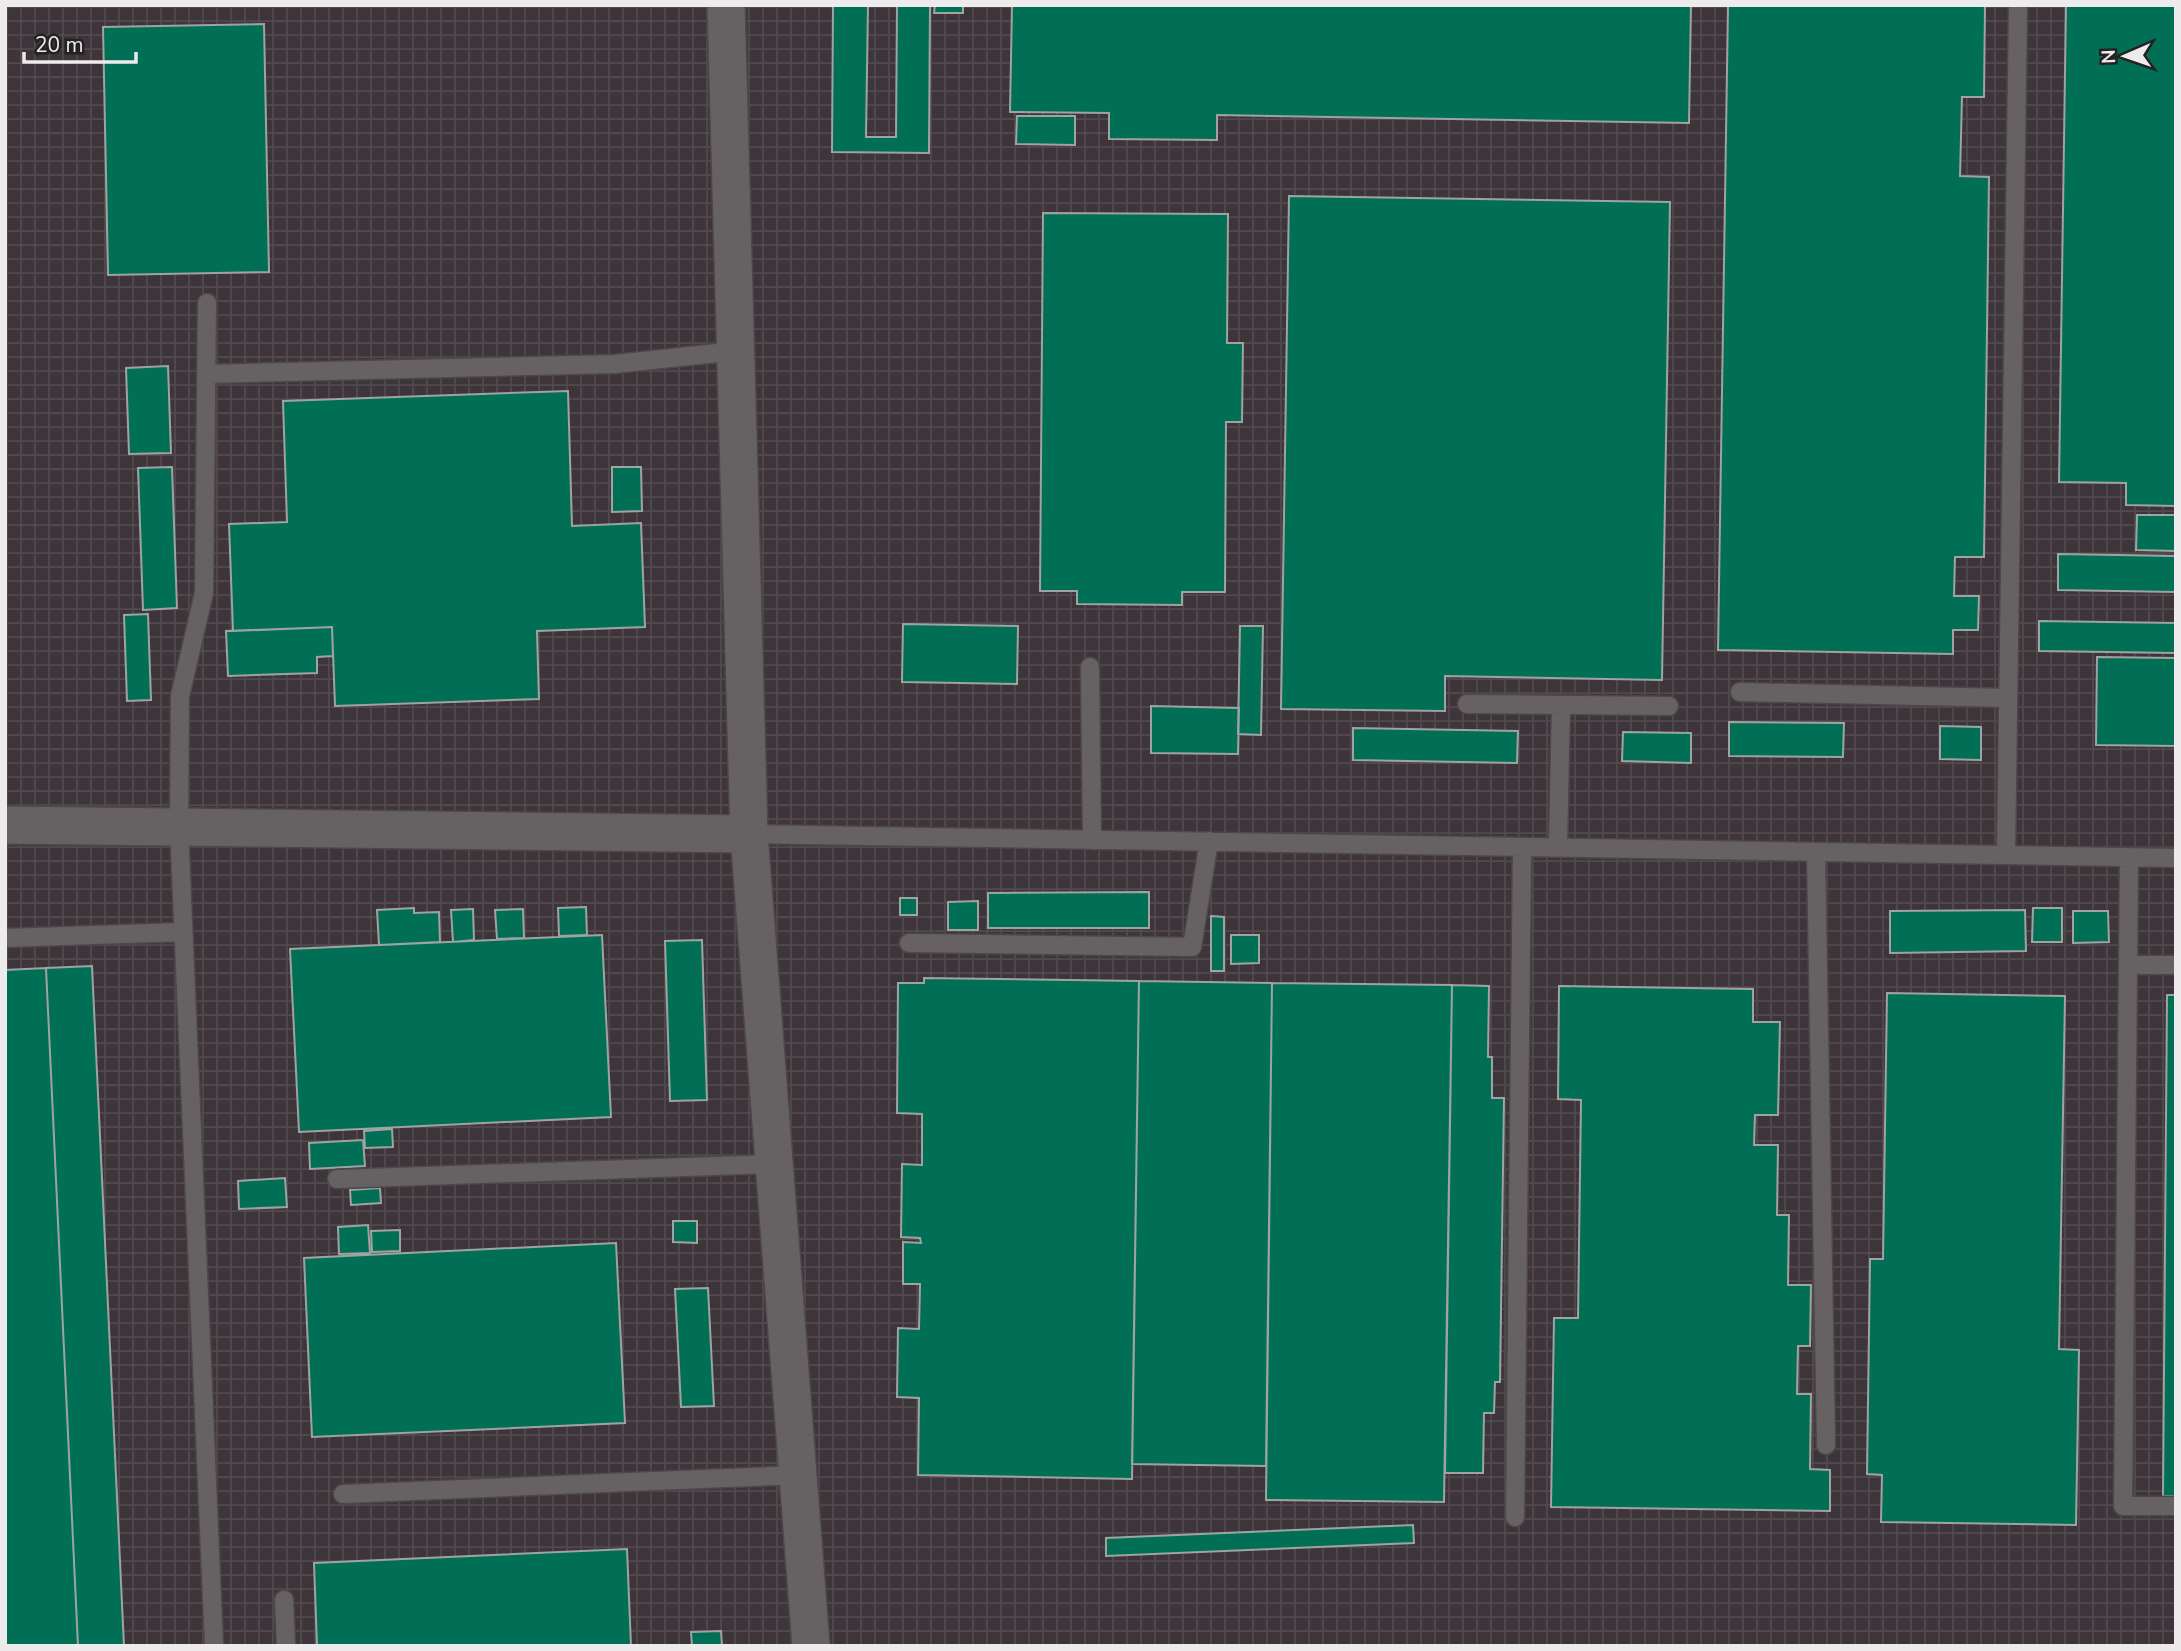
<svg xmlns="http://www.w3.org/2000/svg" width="2181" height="1651" font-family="'Nunito Sans',sans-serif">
  <defs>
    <pattern id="industrial-grid" width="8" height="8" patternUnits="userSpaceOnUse" patternTransform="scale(1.75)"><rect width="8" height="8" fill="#3e353a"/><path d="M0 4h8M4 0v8" fill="none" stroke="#51494d"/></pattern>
  </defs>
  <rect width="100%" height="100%" fill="#2e2b2d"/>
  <path fill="url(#industrial-grid)" d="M 5,5 L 2176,5 L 2176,1646 L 5,1646 Z"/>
  <path fill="#016f55" stroke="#9fa3a1" stroke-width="2" d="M 833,5 L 868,5 L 866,137 L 896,137 L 897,5 L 930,5 L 929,153 L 832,152 Z
    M 935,5 L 963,5 L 963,13 L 934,13 Z
    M 1012,5 L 1691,5 L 1689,123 L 1217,115 L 1217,140 L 1109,139 L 1109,113 L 1010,112 Z
    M 1728,5 L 1985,5 L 1984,97 L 1962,97 L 1960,176 L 1989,177 L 1984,557 L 1955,557 L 1954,596 L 1979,596 L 1978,630 L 1953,630 L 1953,654 L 1718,650 Z
    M 2066,5 L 2176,5 L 2176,506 L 2126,505 L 2126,483 L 2059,482 Z
    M 264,24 L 269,272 L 108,275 L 103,27 Z
    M 1017,116 L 1075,116 L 1075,145 L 1016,144 Z
    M 1289,196 L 1670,202 L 1662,680 L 1445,676 L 1445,711 L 1281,709 Z
    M 1043,213 L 1228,214 L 1227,343 L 1243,343 L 1242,422 L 1226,422 L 1225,592 L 1182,592 L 1182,605 L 1077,604 L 1077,591 L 1040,591 Z
    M 168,366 L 171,453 L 129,454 L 126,368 Z
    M 568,391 L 572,526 L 641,523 L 645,627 L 537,631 L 539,699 L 335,706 L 332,627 L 233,631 L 229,524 L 287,522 L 283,401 Z
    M 172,467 L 177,608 L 143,610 L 138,468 Z
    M 612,467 L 641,467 L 642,511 L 612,512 Z
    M 2137,515 L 2176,515 L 2176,551 L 2136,550 Z
    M 2058,554 L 2176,556 L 2176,592 L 2058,590 Z
    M 148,614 L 151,700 L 127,701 L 124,615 Z
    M 2039,621 L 2176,623 L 2176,653 L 2039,651 Z
    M 903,624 L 1018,626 L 1017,684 L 902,682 Z
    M 1240,626 L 1263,626 L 1261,735 L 1238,734 Z
    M 332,627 L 333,656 L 317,657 L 317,673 L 228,676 L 226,631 Z
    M 2097,657 L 2176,658 L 2176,746 L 2096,745 Z
    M 1151,706 L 1239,708 L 1238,754 L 1151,753 Z
    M 1729,722 L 1844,723 L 1843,757 L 1729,756 Z
    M 1940,726 L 1981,727 L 1981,760 L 1940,759 Z
    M 1353,728 L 1518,731 L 1517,763 L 1353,760 Z
    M 1623,732 L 1691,733 L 1691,763 L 1622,761 Z
    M 1149,892 L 1149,928 L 988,928 L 988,893 Z
    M 900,898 L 917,898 L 917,915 L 900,915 Z
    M 978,901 L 978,930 L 948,930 L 948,902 Z
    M 586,907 L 587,935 L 559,936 L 558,908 Z
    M 414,908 L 414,913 L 439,912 L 440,942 L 379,945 L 377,910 Z
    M 2033,908 L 2062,908 L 2062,942 L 2032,942 Z
    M 473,909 L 474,940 L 453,942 L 451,910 Z
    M 523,909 L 524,938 L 497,939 L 495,910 Z
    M 2025,910 L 2026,951 L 1890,953 L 1890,911 Z
    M 2073,911 L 2108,911 L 2109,942 L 2073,943 Z
    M 1211,916 L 1224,917 L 1224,971 L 1211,971 Z
    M 602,935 L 611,1117 L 299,1132 L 290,949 Z
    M 1231,935 L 1259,935 L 1259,963 L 1231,964 Z
    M 702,940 L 707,1100 L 670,1101 L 665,941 Z
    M 92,966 L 124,1646 L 78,1646 L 46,968 Z
    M 46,968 L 78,1646 L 5,1646 L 5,970 Z
    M 924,978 L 1139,981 L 1132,1479 L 918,1475 L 919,1398 L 897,1397 L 898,1328 L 919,1329 L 920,1284 L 903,1284 L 903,1242 L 921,1243 L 920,1238 L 901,1237 L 902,1164 L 922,1165 L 922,1114 L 897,1113 L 898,983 L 924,983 Z
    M 1139,981 L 1272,983 L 1266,1466 L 1132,1464 Z
    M 1272,983 L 1452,985 L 1444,1502 L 1266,1500 Z
    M 1452,985 L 1489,986 L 1488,1057 L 1492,1057 L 1492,1098 L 1504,1098 L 1500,1382 L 1495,1382 L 1494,1413 L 1484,1413 L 1483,1473 L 1445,1473 Z
    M 1559,986 L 1753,989 L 1753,1022 L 1780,1022 L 1778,1115 L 1755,1115 L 1754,1145 L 1778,1145 L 1777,1215 L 1789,1215 L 1788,1285 L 1811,1285 L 1810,1346 L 1798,1346 L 1797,1394 L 1811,1394 L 1810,1469 L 1830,1470 L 1830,1511 L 1551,1507 L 1554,1318 L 1578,1318 L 1581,1100 L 1558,1099 Z
    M 1887,993 L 2065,996 L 2059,1349 L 2079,1350 L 2076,1525 L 1881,1522 L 1882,1475 L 1867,1474 L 1870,1259 L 1883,1259 Z
    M 2167,995 L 2176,995 L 2176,1496 L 2163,1496 Z
    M 392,1129 L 393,1147 L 365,1148 L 364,1131 Z
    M 363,1140 L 365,1166 L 310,1169 L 309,1143 Z
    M 285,1178 L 287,1207 L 239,1209 L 238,1181 Z
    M 380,1188 L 381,1203 L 351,1205 L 350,1190 Z
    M 673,1221 L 697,1221 L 697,1243 L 673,1242 Z
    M 368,1225 L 370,1253 L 339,1254 L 338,1227 Z
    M 400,1230 L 400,1251 L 372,1252 L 371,1231 Z
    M 616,1243 L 625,1423 L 312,1437 L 304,1258 Z
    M 708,1288 L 714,1406 L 681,1407 L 675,1289 Z
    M 1413,1525 L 1414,1543 L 1106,1556 L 1106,1538 Z
    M 627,1549 L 631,1646 L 317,1646 L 314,1563 Z
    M 721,1631 L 722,1646 L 692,1646 L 691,1632 Z"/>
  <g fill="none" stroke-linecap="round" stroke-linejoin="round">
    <g stroke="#4a4849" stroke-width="21">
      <path id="service" d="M 207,303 L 204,593 L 180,696 L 179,827 L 214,1646
        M 206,374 L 615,364 L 736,351
        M 1090,667 L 1092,840
        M 1740,692 L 2008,698
        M 1467,704 L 1669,706
        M 749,834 L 2176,858
        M 1558,847 L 1561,705
        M 1816,852 L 1826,1445
        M 2006,855 L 2018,5
        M 2129,857 L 2123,1506 L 2176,1506
        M 5,938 L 183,932
        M 909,943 L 1192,947 L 1209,841
        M 2128,965 L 2176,965
        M 337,1179 L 774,1164
        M 343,1494 L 798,1475
        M 1515,1517 L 1522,847
        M 284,1600 L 286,1646"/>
    </g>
    <g stroke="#4a4849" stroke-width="40">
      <path id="minor" d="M 726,5 L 749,834 L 811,1646
        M 5,825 L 749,834"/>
    </g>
    <use href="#service" stroke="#666264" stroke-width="18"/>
    <use href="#minor" stroke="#666264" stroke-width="37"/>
  </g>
  <rect width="2181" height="1651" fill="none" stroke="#edebec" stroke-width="14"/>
  <g transform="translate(2125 56) rotate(268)" stroke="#242123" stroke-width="5" paint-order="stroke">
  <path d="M0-5L12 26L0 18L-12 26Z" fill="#edebec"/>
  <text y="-10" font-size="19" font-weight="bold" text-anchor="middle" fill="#edebec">N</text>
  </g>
  <path d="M24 52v10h112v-10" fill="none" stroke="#edebec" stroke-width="3.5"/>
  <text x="35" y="52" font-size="21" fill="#edebec" stroke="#242123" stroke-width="5" paint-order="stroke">20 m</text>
</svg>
